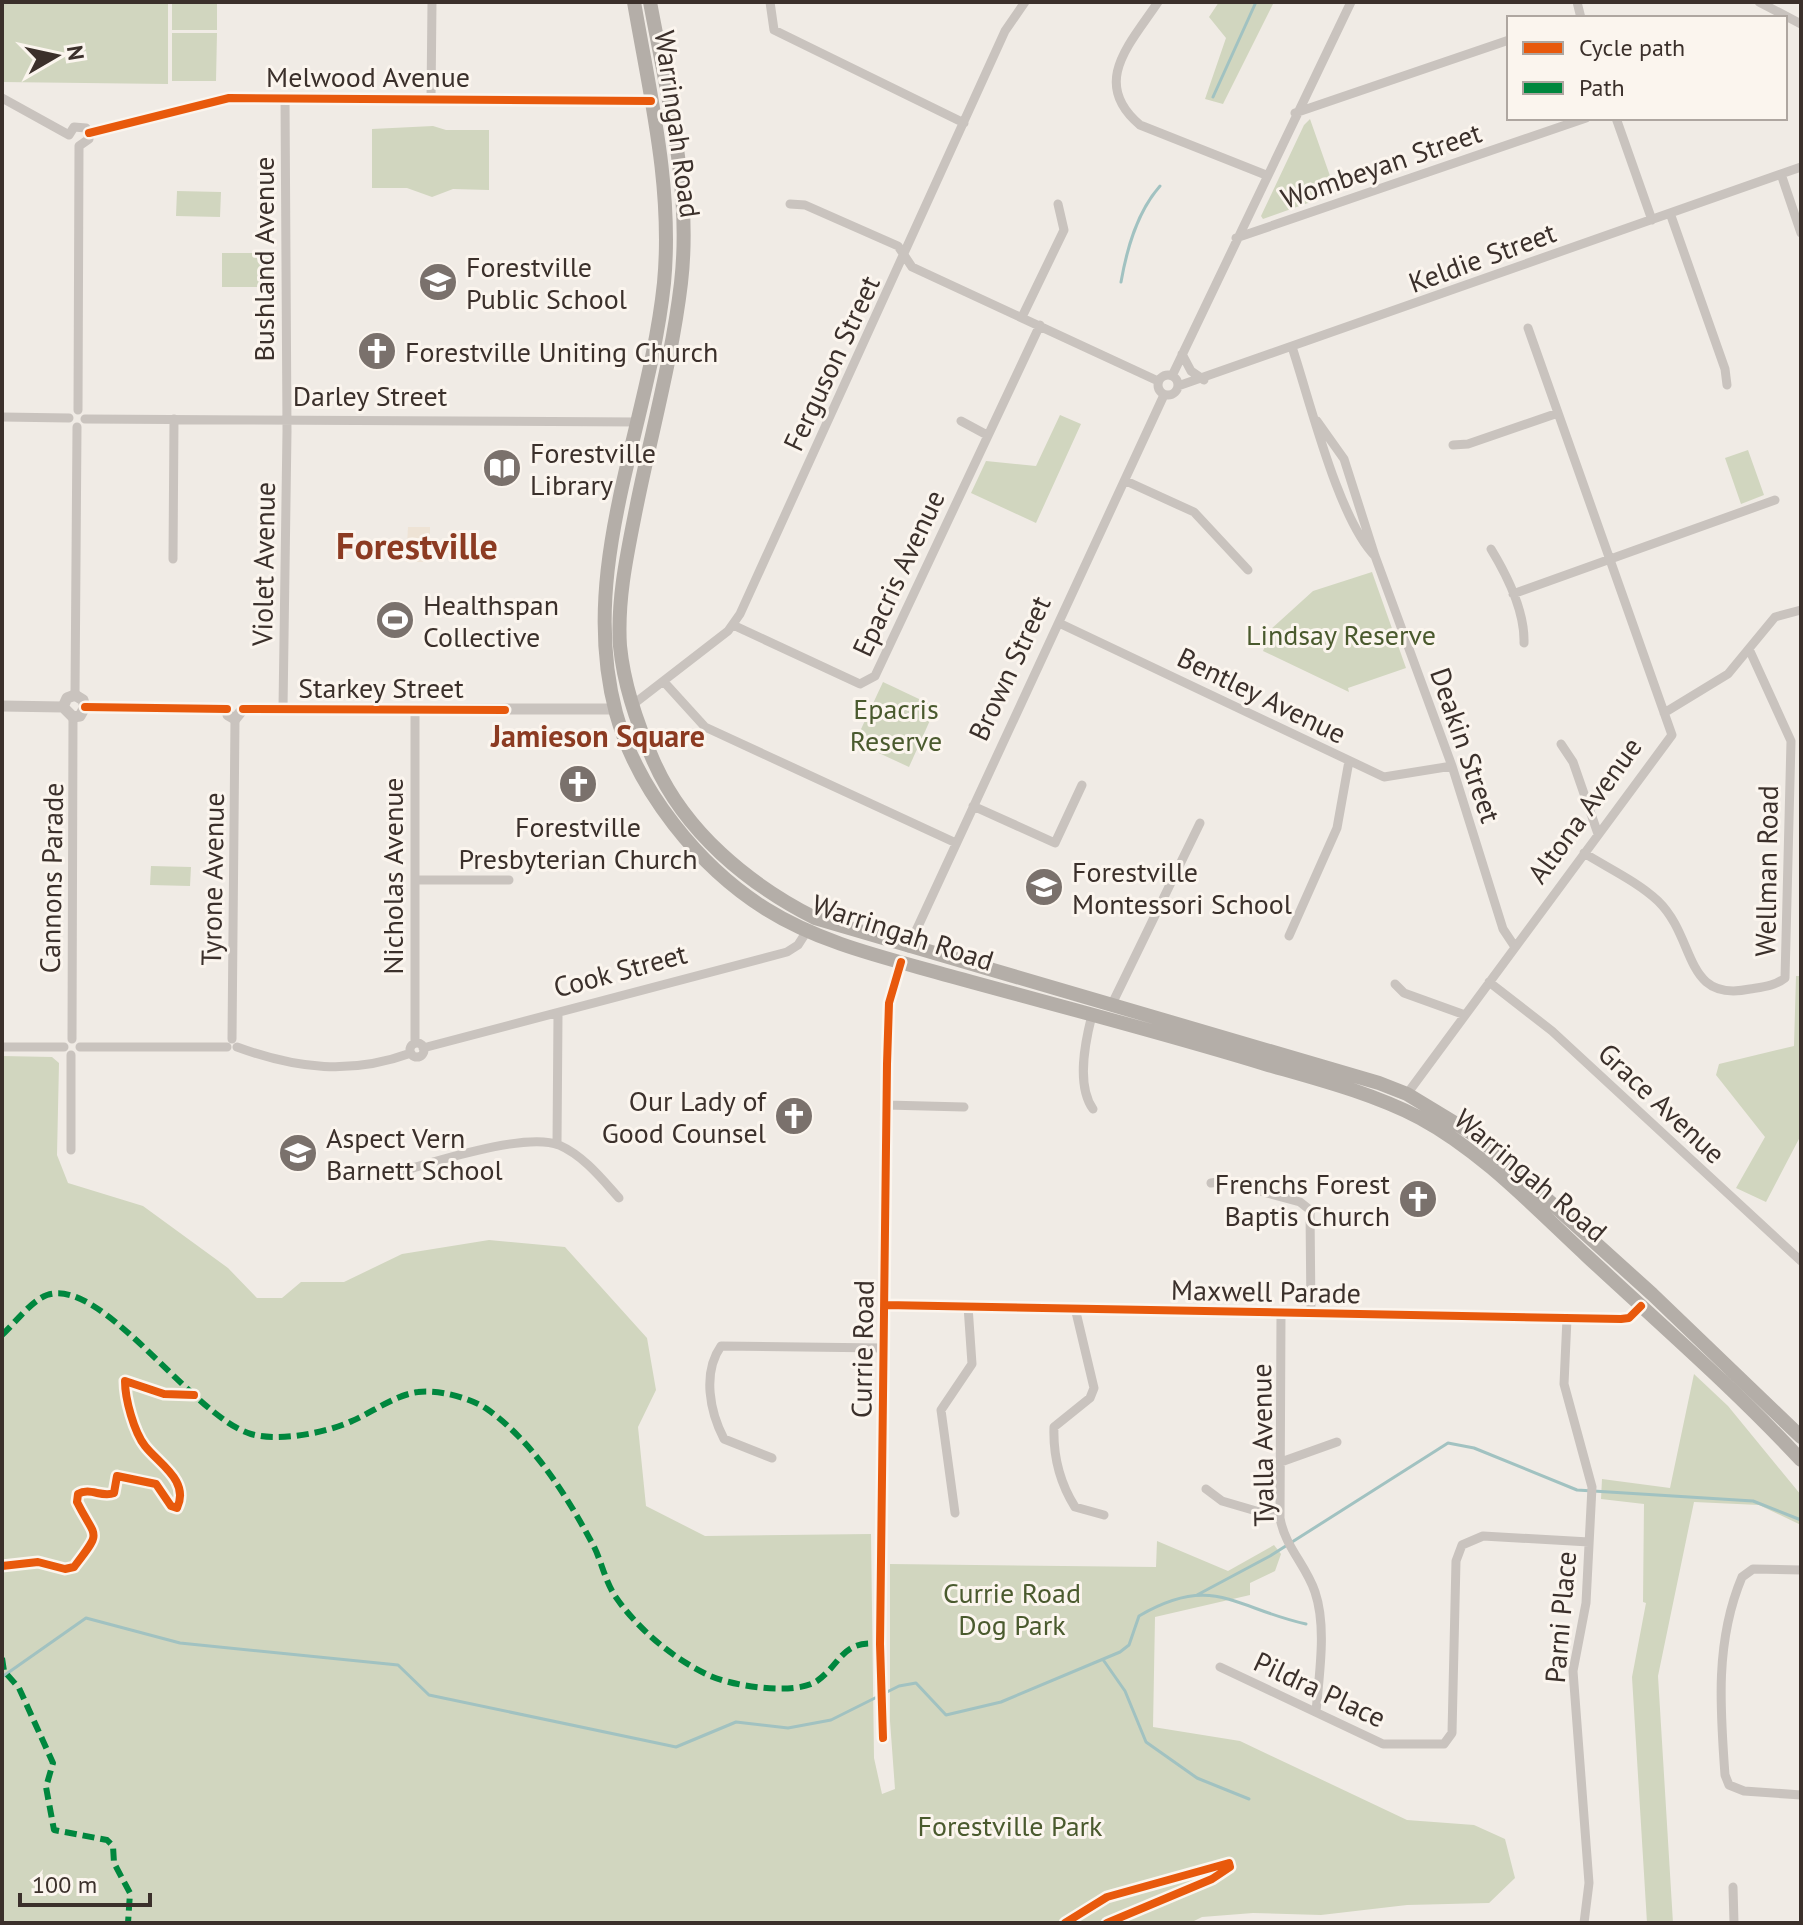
<svg xmlns="http://www.w3.org/2000/svg" width="1803" height="1925" font-family="'PT Sans',sans-serif">
  <rect width="100%" height="100%" fill="#f0ebe5"/>
  <path fill="#d1d6bf" d="M 2,2 L 168,2 L 168,84 L 2,82 Z
    M 172,2 L 217,2 L 217,30 L 172,30 Z
    M 1219,2 L 1274,2 L 1223,104 L 1205,99 L 1226,38 L 1209,17 Z
    M 172,33 L 217,33 L 216,81 L 172,81 Z
    M 1310,119 L 1336,193 L 1263,219 L 1261,216 L 1304,125 Z
    M 433,126 L 446,130 L 489,130 L 489,190 L 453,189 L 432,197 L 407,188 L 372,188 L 372,129 Z
    M 177,191 L 221,192 L 220,217 L 176,216 Z
    M 222,253 L 273,253 L 273,287 L 222,287 Z
    M 1060,415 L 1081,424 L 1036,523 L 971,493 L 986,461 L 1036,466 Z
    M 1748,450 L 1764,495 L 1741,504 L 1725,458 Z
    M 1372,572 L 1406,668 L 1348,688 L 1349,692 L 1263,651 L 1271,633 L 1269,631 L 1313,591 Z
    M 883,682 L 936,707 L 909,767 L 855,742 Z
    M 151,866 L 191,867 L 190,886 L 150,885 Z
    M 1796,976 L 1801,976 L 1801,1135 L 1766,1202 L 1736,1188 L 1765,1137 L 1716,1075 L 1719,1064 L 1794,1046 Z
    M 2,1056 L 52,1057 L 59,1063 L 57,1155 L 68,1183 L 143,1206 L 228,1268 L 257,1298 L 282,1298 L 301,1282 L 344,1282 L 402,1254 L 489,1240 L 565,1247 L 647,1338 L 656,1390 L 638,1427 L 646,1506 L 705,1536 L 871,1534 L 874,1758 L 882,1794 L 895,1789 L 890,1721 L 890,1564 L 1156,1567 L 1157,1541 L 1228,1571 L 1274,1545 L 1281,1554 L 1275,1571 L 1250,1583 L 1250,1595 L 1155,1617 L 1153,1727 L 1240,1741 L 1407,1820 L 1474,1825 L 1505,1839 L 1515,1878 L 1489,1903 L 1407,1905 L 1321,1915 L 1253,1913 L 1202,1917 L 1190,1923 L 2,1923 Z
    M 1694,1374 L 1728,1406 L 1801,1495 L 1801,1525 L 1759,1505 L 1694,1502 L 1658,1676 L 1673,1923 L 1647,1923 L 1632,1677 L 1646,1603 L 1643,1602 L 1644,1504 L 1601,1499 L 1602,1479 L 1670,1488 Z"/>
  <path fill="#eee3d5" d="M 408,527 L 430,527 L 430,562 L 406,562 Z"/>
  <g fill="none" stroke-linecap="round" stroke-linejoin="round">
    <path stroke="#a1c2c1" stroke-width="3" d="M 1213,97 L 1256,2
      M 1121,282 C 1127,248 1137,212 1160,186
      M 1197,1595 L 1270,1556 L 1448,1443 L 1474,1448 L 1577,1490 L 1753,1501 L 1801,1520
      M 1104,1661 L 1125,1691 L 1146,1742 L 1197,1778 L 1249,1799
      M 2,1677 L 86,1618 L 180,1643 L 398,1665 L 429,1695 L 676,1747 L 736,1722 L 788,1728 L 831,1720 L 899,1686 L 916,1683 L 946,1715 L 1001,1702 L 1120,1652 L 1129,1645 L 1139,1616 C 1213,1573 1234,1608 1306,1624"/>
    <path stroke="#c9c3be" stroke-width="9" d="M 770,2 L 774,30 L 964,123
      M 1158,2 C 1130,44 1090,83 1140,125 L 1266,175
      M 1577,2 L 1581,18
      M 1759,2 L 1801,24
      M 2,98 L 69,135
      M 431,99 L 432,2
      M 1295,113 L 1509,40
      M 1616,118 L 1652,220
      M 89,133 L 229,98 L 651,101
      M 69,135 L 74,127 L 86,128 L 89,139 L 79,146
      M 1781,174 L 1801,233
      M 790,204 L 805,205 L 898,246 L 912,267 L 1158,381
      M 1670,213 L 1725,369 L 1727,385
      M 1236,238 L 1586,118
      M 1022,317 L 1064,230 L 1058,204
      M 1292,347 C 1310,401 1338,518 1375,556
      M 1182,354 L 1191,371 L 1204,380
      M1158 385a10 10 0 1 1 20 0a10 10 0 1 1-20 0Z
      M 1172,376 L 1351,2
      M 1178,386 L 1801,167
      M 78,410 L 79,146
      M 2,417 L 69,418
      M 85,419 L 637,422
      M 961,421 L 987,435
      M 1317,421 L 1344,459 L 1375,556 L 1452,766 L 1503,929 L 1515,947
      M 1453,445 L 1468,444 L 1558,413
      M 1126,481 L 1194,512 L 1248,570
      M 1491,549 C 1508,577 1525,611 1524,643
      M 173,559 L 174,419
      M 1513,594 L 1775,500
      M 1059,623 L 1384,777 L 1452,766
      M 733,625 L 860,684 L 875,676 L 1040,325
      M 665,683 L 705,727 L 956,843
      M 75,695 L 77,427
      M 631,706 L 728,631 L 740,614 L 1005,31 L 1025,2
      M 283,708 L 287,431 L 285,97
      M 1664,713 L 1728,674 L 1775,617 L 1801,610
      M 1561,744 L 1573,762 L 1598,834
      M 973,806 L 1055,843 L 1082,785
      M 1584,853 C 1608,868 1638,882 1658,901 C 1697,939 1683,1003 1750,989 C 1762,987 1775,986 1785,978 L 1791,741 L 1749,649
      M 415,880 L 509,880
      M 1289,936 L 1337,828 L 1349,761
      M 908,948 L 1164,395
      M 1489,982 L 1552,1031 L 1801,1261
      M 1395,984 L 1404,993 L 1465,1015
      M 1111,1006 L 1200,823
      M 1092,1015 C 1085,1042 1076,1085 1093,1109
      M 72,1039 L 73,717
      M 232,1039 L 235,719
      M 415,1043 L 415,709
      M410 1050a7 7 0 1 1 14 0a7 7 0 1 1-14 0Z
      M 2,1047 L 64,1047
      M 80,1047 L 227,1047
      M 237,1047 C 297,1069 351,1075 411,1053
      M 423,1048 L 787,952 L 798,945 L 807,931
      M 1407,1094 L 1672,735 L 1528,328
      M 886,1105 L 964,1107
      M 557,1144 L 558,1014
      M 71,1150 L 71,1055
      M 402,1171 C 438,1161 526,1132 559,1145 C 584,1156 602,1179 619,1198
      M 1211,1183 L 1224,1181 L 1300,1202 L 1310,1210 L 1311,1314
      M 885,1305 L 1621,1319 L 1629,1318 L 1641,1306
      M 1075,1308 L 1094,1388 L 1090,1398 L 1054,1427 C 1053,1455 1060,1483 1075,1507 L 1104,1515
      M 1281,1313 L 1280,1518 C 1285,1547 1306,1565 1315,1592 C 1327,1627 1319,1675 1316,1712
      M 1567,1318 L 1564,1384 L 1592,1487 L 1586,1603 L 1573,1671 L 1589,1883 L 1584,1923
      M 772,1458 L 724,1439 C 710,1412 702,1373 721,1346 L 883,1348
      M 1281,1462 L 1337,1442
      M 1206,1489 L 1222,1501 L 1280,1518
      M 955,1513 L 941,1410 L 972,1364 L 968,1306
      M 1801,1570 L 1753,1569 L 1742,1577 C 1715,1641 1720,1708 1725,1775 L 1729,1785 L 1744,1791 L 1801,1795
      M 1220,1667 L 1383,1744 L 1444,1744 L 1452,1733 L 1456,1561 L 1462,1545 L 1483,1536 L 1589,1542
      M 883,1738 L 880,1644 L 887,1064 L 889,1003 L 901,962
      M 1733,1887 L 1734,1923"/>
    <path stroke="#c9c3be" stroke-width="11" d="M 2,706 L 63,707
      M 63,707 L 67,698 L 75,695 L 83,700 L 85,707
      M 63,707 L 73,717 L 80,716 L 85,707
      M 85,707 L 227,709
      M 227,709 L 228,715 L 235,719 L 243,709
      M 243,709 L 615,709"/>
    <path stroke="#b4aea8" stroke-width="14" d="M 634,2 C 650,95 673,188 664,283 C 649,427 577,568 616,713 C 637,790 699,867 766,909 C 822,944 887,958 950,976 C 1055,1005 1161,1032 1265,1064 C 1317,1079 1372,1093 1420,1118 C 1483,1152 1535,1208 1588,1257 C 1660,1324 1734,1388 1801,1460
      M 650,2 C 667,94 692,189 681,283 C 672,359 651,434 636,509 C 627,554 617,600 620,646 C 624,687 637,724 654,762 C 685,832 748,884 815,918 L 1379,1083 L 1407,1094 L 1478,1137 L 1652,1294 L 1801,1437"/>
    <path stroke="#00873e" stroke-width="6" stroke-dasharray="12 6" stroke-linecap="butt" d="M 2,1335 C 15,1323 31,1301 47,1295 C 102,1276 193,1417 251,1434 C 278,1442 326,1433 352,1421 C 373,1412 395,1395 418,1392 C 437,1389 471,1398 487,1409 C 532,1441 565,1493 591,1541 C 601,1558 604,1579 615,1596 C 637,1628 671,1657 706,1674 C 729,1686 795,1696 817,1681 C 843,1662 841,1640 880,1644
      M 2,1658 L 4,1671 L 19,1688 L 53,1763 L 46,1787 L 54,1830 L 107,1840 L 113,1846 L 114,1863 L 130,1893 L 128,1923"/>
    <g stroke="#fbf5ee" stroke-width="13">
      <path id="cycleway" d="M 89,133 L 229,98 L 651,101
        M 85,707 L 227,709
        M 243,709 L 505,710
        M 885,1305 L 1621,1319 L 1629,1318 L 1641,1306
        M 2,1566 L 38,1562 L 65,1569 L 74,1567 C 103,1529 96,1540 77,1502 L 78,1494 C 90,1487 102,1498 114,1493 L 117,1476 L 156,1484 L 171,1506 L 177,1508 C 190,1481 159,1464 145,1446 C 134,1432 125,1399 125,1381 L 164,1394 L 194,1395
        M 883,1738 L 880,1644 L 887,1064 L 889,1003 L 901,962
        M 1065,1923 L 1107,1897 L 1229,1863 L 1230,1867 L 1212,1879 L 1107,1923"/>
    </g>
    <use href="#cycleway" stroke="#e8590c" stroke-width="8"/>
  </g>
  <defs>
    <g id="school-disc" transform="scale(2)"><circle r="9.5" fill="#7a716c" stroke="#fbf5ee"/><path d="M0-5L7-2L0 1L-7-2ZM-4 1L0 2.5L4 1V4Q0 6-4 4Z" fill="#fff"/></g>
    <g id="church-disc" transform="scale(2)"><circle r="9.5" fill="#7a716c" stroke="#fbf5ee"/><path d="M-1.2-6h2.4v3.5h3.3v2.4h-3.3V6h-2.4V-.1h-3.3v-2.4h3.3Z" fill="#fff"/></g>
    <g id="library-disc" transform="scale(2)"><circle r="9.5" fill="#7a716c" stroke="#fbf5ee"/><path d="M-6-4Q-3-5.5-.7-3.5V5Q-3 3-6 4ZM6-4Q3-5.5 .7-3.5V5Q3 3 6 4Z" fill="#fff"/></g>
    <g id="stadium-disc" transform="scale(2)"><circle r="9.5" fill="#7a716c" stroke="#fbf5ee"/><path d="M0-5a6.5 5 0 1 0 0 10a6.5 5 0 1 0 0-10ZM-3.5-1.8h7v3.6h-7Z" fill="#fff"/></g>
  </defs>
  <g fill-rule="evenodd">
    <use href="#school-disc" x="438" y="282"/>
    <use href="#church-disc" x="377" y="351"/>
    <use href="#library-disc" x="502" y="468"/>
    <use href="#stadium-disc" x="395" y="620"/>
    <use href="#church-disc" x="578" y="784"/>
    <use href="#school-disc" x="1044" y="887"/>
    <use href="#church-disc" x="794" y="1116"/>
    <use href="#school-disc" x="298" y="1153"/>
    <use href="#church-disc" x="1418" y="1199"/>
  </g>
  <g text-anchor="middle" dominant-baseline="central" stroke-width="6" stroke-linejoin="round" paint-order="stroke">
    <g font-size="28" fill="#3b302b" stroke="#fbf5ee">
      <text x="368" y="76">Melwood Avenue</text>
      <text transform="translate(678 124) rotate(82)">Warringah Road</text>
      <text transform="translate(1381 165) rotate(-19)">Wombeyan Street</text>
      <text transform="translate(1482 257) rotate(-20)">Keldie Street</text>
      <text transform="translate(263 259) rotate(-90)">Bushland Avenue</text>
      <text transform="translate(831 363) rotate(-65)">Ferguson Street</text>
      <text x="370" y="395">Darley Street</text>
      <text transform="translate(263 564) rotate(-89)">Violet Avenue</text>
      <text transform="translate(898 573) rotate(-65)">Epacris Avenue</text>
      <text transform="translate(1009 668) rotate(-65)">Brown Street</text>
      <text x="381" y="687">Starkey Street</text>
      <text transform="translate(1262 695) rotate(26)">Bentley Avenue</text>
      <text transform="translate(1466 745) rotate(71)">Deakin Street</text>
      <text transform="translate(1584 810) rotate(-54)">Altona Avenue</text>
      <text transform="translate(1766 871) rotate(-89)">Wellman Road</text>
      <text transform="translate(392 876) rotate(-90)">Nicholas Avenue</text>
      <text transform="translate(51 878) rotate(-89)">Cannons Parade</text>
      <text transform="translate(212 879) rotate(-89)">Tyrone Avenue</text>
      <text transform="translate(903 932) rotate(18)">Warringah Road</text>
      <text transform="translate(620 970) rotate(-15)">Cook Street</text>
      <text transform="translate(1662 1103) rotate(43)">Grace Avenue</text>
      <text transform="translate(1531 1175) rotate(40)">Warringah Road</text>
      <text transform="translate(1266 1291) rotate(1)">Maxwell Parade</text>
      <text transform="translate(862 1349) rotate(-89)">Currie Road</text>
      <text transform="translate(1262 1445) rotate(-91)">Tyalla Avenue</text>
      <text transform="translate(1560 1617) rotate(-85)">Parni Place</text>
      <text transform="translate(1320 1689) rotate(25)">Pildra Place</text>
    </g>
    <g font-size="28" fill="#3b302b" stroke="#fbf5ee" text-anchor="start">
      <text x="466" y="266">Forestville<tspan x="466" dy="32">Public School</tspan></text>
      <text x="405" y="351">Forestville Uniting Church</text>
      <text x="530" y="452">Forestville<tspan x="530" dy="32">Library</tspan></text>
      <text x="423" y="604">Healthspan<tspan x="423" dy="32">Collective</tspan></text>
      <text x="578" y="826" text-anchor="middle">Forestville<tspan x="578" dy="32">Presbyterian Church</tspan></text>
      <text x="1072" y="871">Forestville<tspan x="1072" dy="32">Montessori School</tspan></text>
      <text x="766" y="1100" text-anchor="end">Our Lady of<tspan x="766" dy="32">Good Counsel</tspan></text>
      <text x="326" y="1137">Aspect Vern<tspan x="326" dy="32">Barnett School</tspan></text>
      <text x="1390" y="1183" text-anchor="end">Frenchs Forest<tspan x="1390" dy="32">Baptis Church</tspan></text>
    </g>
    <g font-size="28" fill="#4a5a2e" stroke="#fbf5ee">
      <text x="1341" y="634">Lindsay Reserve</text>
      <text x="896" y="708">Epacris<tspan x="896" dy="32">Reserve</tspan></text>
      <text x="1012" y="1592">Currie Road<tspan x="1012" dy="32">Dog Park</tspan></text>
      <text x="1010" y="1825">Forestville Park</text>
    </g>
    <g font-size="30" font-weight="bold" fill="#8c3b22" stroke="#fbf5ee">
      <text x="598" y="735">Jamieson Square</text>
    </g>
    <g font-size="36" font-weight="bold" fill="#8c3b22" stroke="#fbf5ee">
      <text x="417" y="545">Forestville</text>
    </g>
  </g>
  <rect width="1803" height="1925" fill="none" stroke="#3b302b" stroke-width="8"/>
  <rect x="1507" y="16" width="280" height="104" fill="#fbf5ee" stroke="#aea6a0" stroke-width="2"/>
  <rect x="1523" y="42" width="40" height="12" fill="#e8590c" stroke="#aea6a0" stroke-width="2"/>
  <text x="1579" y="56" font-size="24" fill="#3b302b">Cycle path</text>
  <rect x="1523" y="82" width="40" height="12" fill="#00873e" stroke="#aea6a0" stroke-width="2"/>
  <text x="1579" y="96" font-size="24" fill="#3b302b">Path</text>
  <g transform="translate(56 56) rotate(81)" stroke="#fbf5ee" stroke-width="6" paint-order="stroke">
  <path d="M0-6L14 30L0 20L-14 30Z" fill="#3b302b"/>
  <text y="-12" font-size="22" font-weight="bold" text-anchor="middle" fill="#3b302b">N</text>
  </g>
  <path d="M20 1893v12h130v-12" fill="none" stroke="#3b302b" stroke-width="4"/>
  <text x="32" y="1893" font-size="24" fill="#3b302b" stroke="#fbf5ee" stroke-width="6" paint-order="stroke">100 m</text>
</svg>
